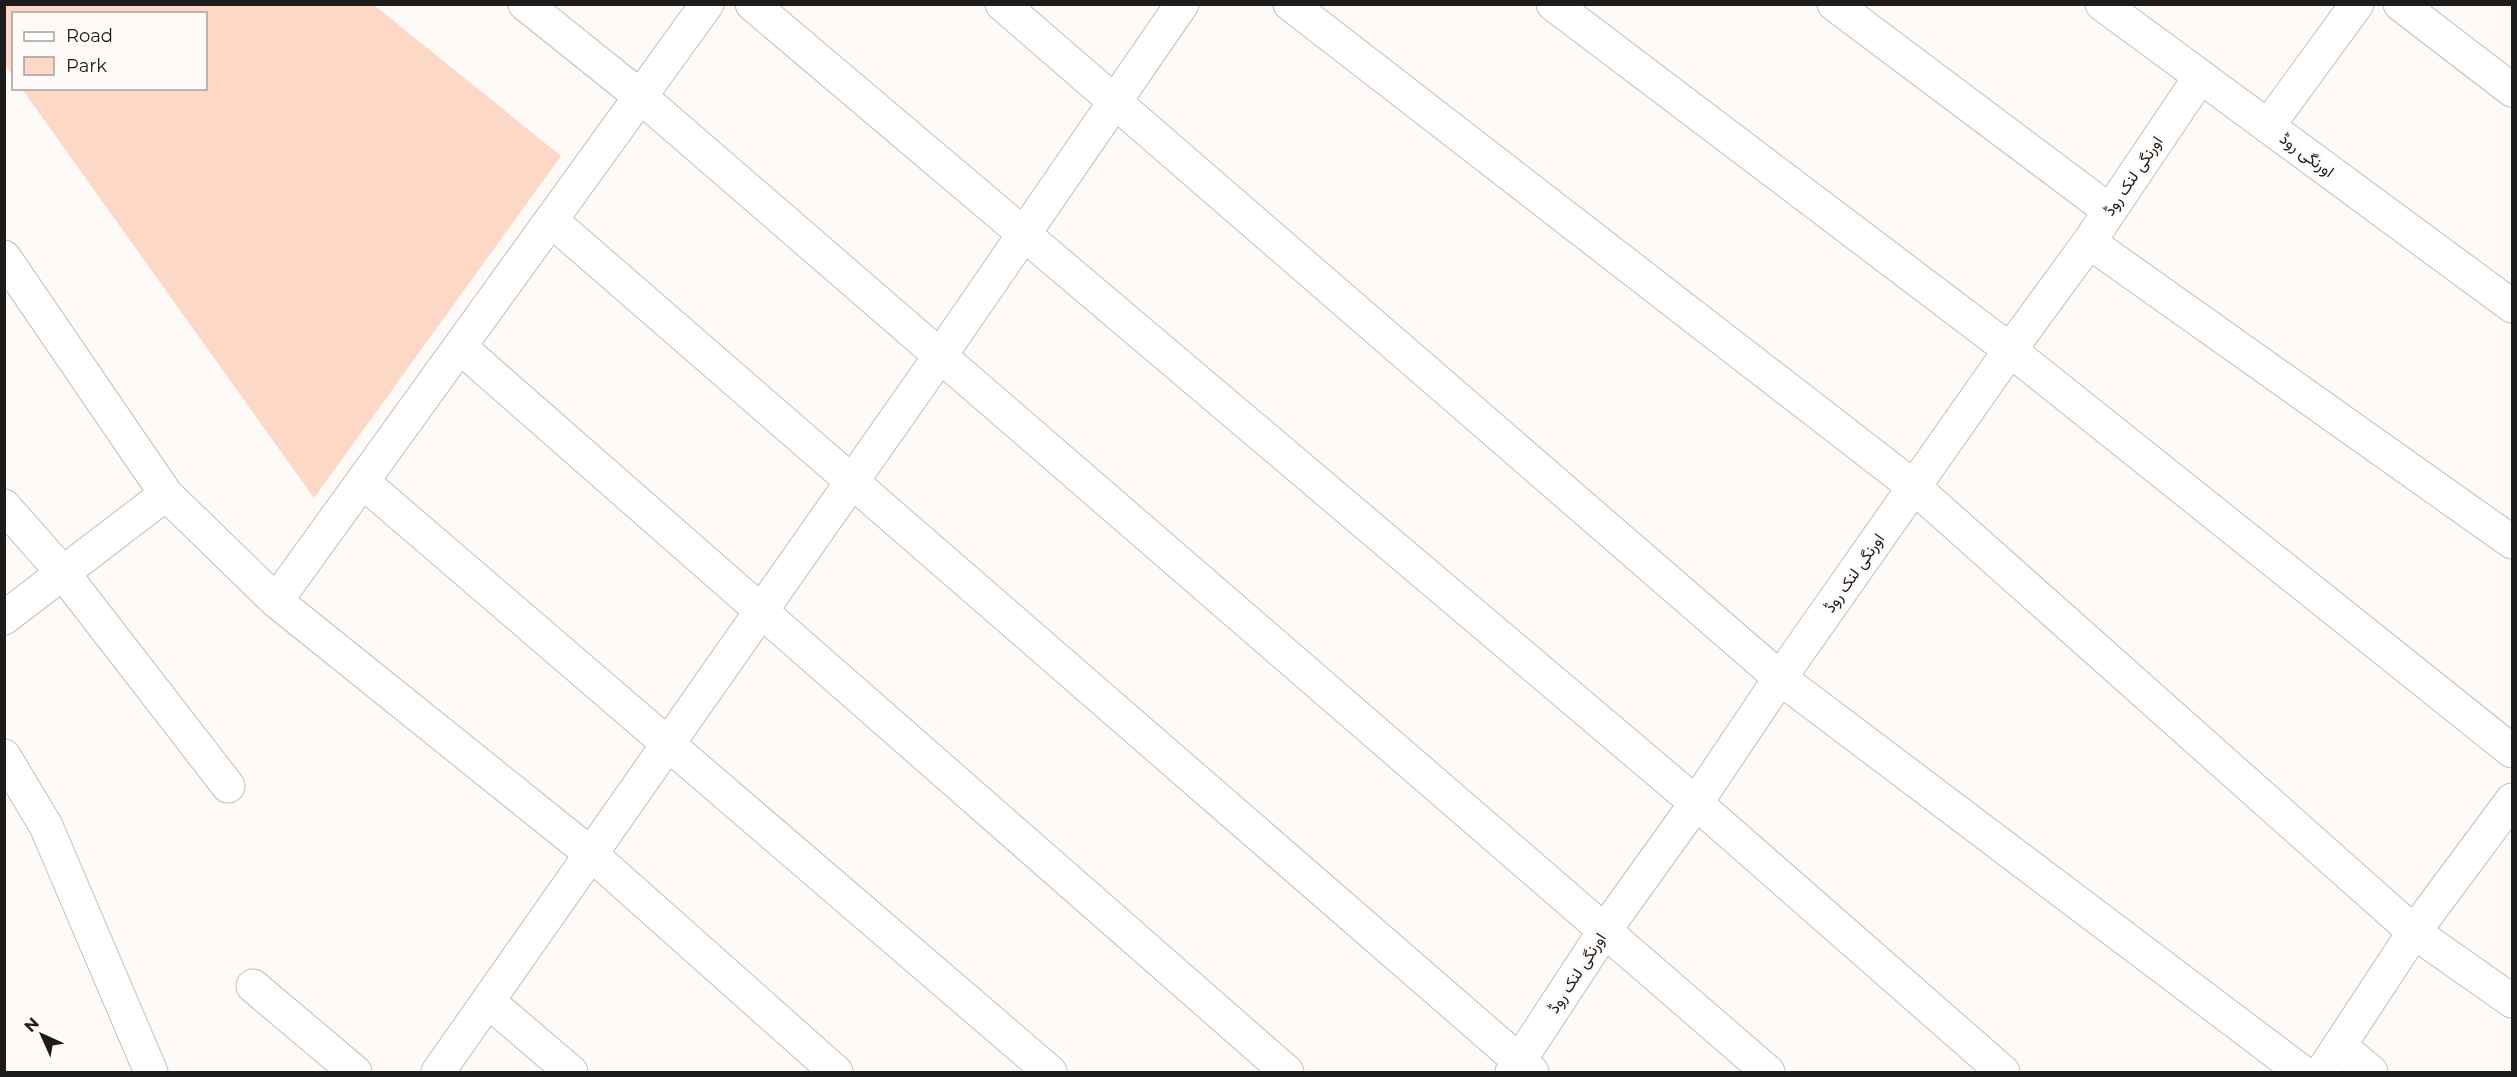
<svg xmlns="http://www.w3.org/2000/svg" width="2517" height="1077" font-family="Montserrat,Vazirmatn,sans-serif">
  <rect width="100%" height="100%" fill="#fdfaf8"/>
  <path fill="#fdd8c6" d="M 4,5 L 374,5 L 561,156 L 314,498 L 22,89 L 206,88 L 206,14 L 14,14 L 13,77 L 5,64 Z"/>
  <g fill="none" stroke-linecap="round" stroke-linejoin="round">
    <g stroke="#c2bfbd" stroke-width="35">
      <path id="minor" d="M 525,4 L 641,97 L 1768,1072
        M 752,4 L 1696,803 L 2003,1072
        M 1002,4 L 1780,678 L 2302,1072
        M 1290,4 L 1914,487 L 2414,932 L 2512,1001
        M 1553,4 L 2010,350 L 2512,751
        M 1834,4 L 2110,211
        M 2400,4 L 2512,90
        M 2268,126 L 2357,4
        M 552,221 L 1532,1072
        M 2089,242 L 2512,542
        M 4,257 L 166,494 L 276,601 L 591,854 L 836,1072
        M 460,347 L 1287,1072
        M 363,482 L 1050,1072
        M 4,506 L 63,573 L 228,786
        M 276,601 L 707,4
        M 4,618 L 166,494
        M 4,756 L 46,826 L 151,1072
        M 253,986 L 355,1072
        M 488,1001 L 571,1072
        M 2340,1046 L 2371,1072
        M 438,1072 L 940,356 L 1182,4
        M 1512,1072 L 1605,930 L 1696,803 L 1780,678 L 2010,350 L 2089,242 L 2200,77
        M 2322,1072 L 2414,932 L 2512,800"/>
    </g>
    <g stroke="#c2bfbd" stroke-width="35">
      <path id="major" d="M 2102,4 L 2512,306"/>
    </g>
    <use href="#minor" stroke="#fff" stroke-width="33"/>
    <use href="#major" stroke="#fff" stroke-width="33"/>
  </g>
  <g text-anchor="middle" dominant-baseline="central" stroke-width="5" stroke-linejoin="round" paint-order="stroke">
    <g font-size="16" fill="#1d1c1b" stroke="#fdfaf8">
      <text transform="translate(2307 155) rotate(36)">اورنگی روڈ</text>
      <text transform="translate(2133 176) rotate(-56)">اورنگی لنک روڈ</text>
      <text transform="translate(1854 573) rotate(-55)">اورنگی لنک روڈ</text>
      <text transform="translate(1577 973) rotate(-57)">اورنگی لنک روڈ</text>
    </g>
  </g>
  <rect width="2517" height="1077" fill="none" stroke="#1d1c1b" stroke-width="12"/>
  <rect x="12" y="12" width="195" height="78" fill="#fdfaf8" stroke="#a3a1a0" stroke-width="1.5"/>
  <rect x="24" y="32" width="30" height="9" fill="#ffffff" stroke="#a3a1a0" stroke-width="1.5"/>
  <text x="66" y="42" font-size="18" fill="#1d1c1b">Road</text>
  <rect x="24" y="57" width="30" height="18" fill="#fdd8c6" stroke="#a3a1a0" stroke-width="1.5"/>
  <text x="66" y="72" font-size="18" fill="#1d1c1b">Park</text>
  <g transform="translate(42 1035) rotate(315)" stroke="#fdfaf8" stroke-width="4.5" paint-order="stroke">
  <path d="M0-4.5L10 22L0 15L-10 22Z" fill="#1d1c1b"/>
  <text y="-9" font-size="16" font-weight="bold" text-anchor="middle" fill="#1d1c1b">N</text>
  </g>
</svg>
